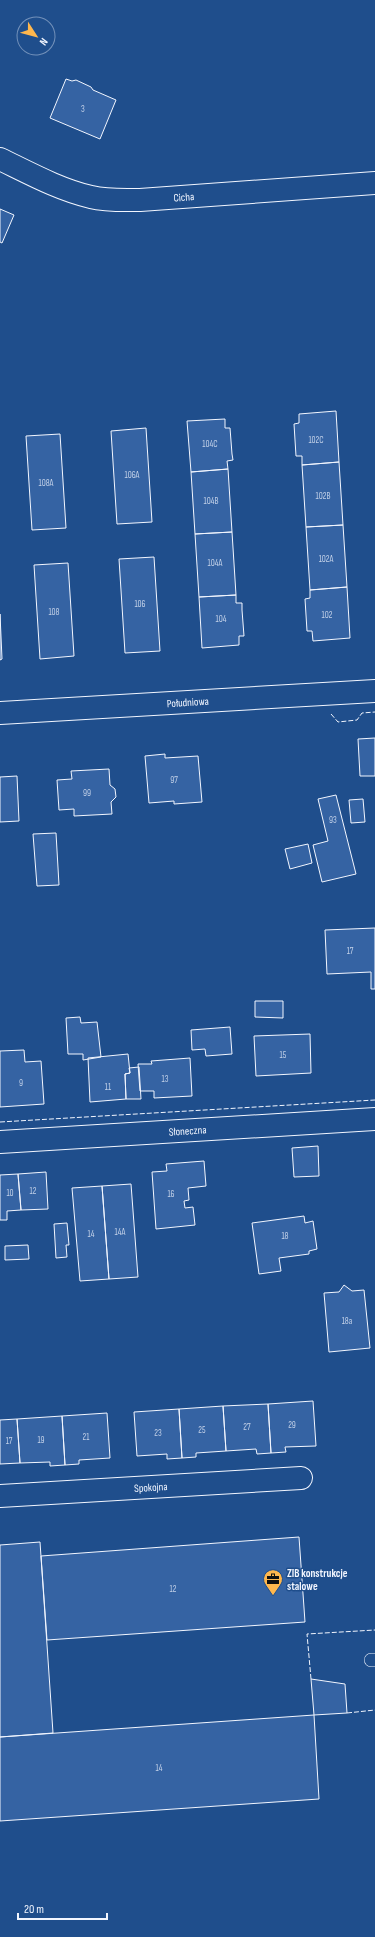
<svg xmlns="http://www.w3.org/2000/svg" width="375" height="1937" font-family="'Sofia Sans Condensed',sans-serif">
  <rect width="100%" height="100%" fill="#1f4e8c"/>
  <path fill="#3563a3" stroke="#f2f6ff" d="M 66,79 L 72,81 L 76,80 L 91,87 L 93,90 L 116,100 L 100,139 L 50,118 Z
    M 0,209 L 14,215 L 2,243 L 0,242 Z
    M 336,411 L 339,462 L 302,465 L 302,456 L 296,456 L 294,424 L 299,423 L 299,414 Z
    M 225,419 L 225,428 L 230,428 L 232,454 L 233,460 L 227,461 L 228,469 L 191,472 L 187,421 Z
    M 146,428 L 152,522 L 117,524 L 111,431 Z
    M 60,434 L 66,528 L 32,530 L 26,436 Z
    M 339,462 L 343,525 L 306,527 L 302,465 Z
    M 228,469 L 232,532 L 195,534 L 191,472 Z
    M 343,525 L 347,587 L 310,590 L 306,527 Z
    M 232,532 L 236,595 L 199,597 L 195,534 Z
    M 154,557 L 160,651 L 125,653 L 119,559 Z
    M 68,563 L 74,656 L 40,659 L 34,565 Z
    M 347,587 L 350,638 L 313,641 L 312,631 L 307,631 L 305,599 L 310,598 L 310,590 Z
    M 236,595 L 236,603 L 242,603 L 242,610 L 244,636 L 239,636 L 239,645 L 202,648 L 199,597 Z
    M 0,614 L 2,659 L 0,660 Z
    M 375,738 L 375,776 L 360,776 L 358,739 Z
    M 165,754 L 165,758 L 198,756 L 202,802 L 174,804 L 174,801 L 149,803 L 145,756 Z
    M 109,769 L 110,785 L 115,789 L 116,797 L 111,802 L 112,814 L 74,816 L 74,809 L 59,810 L 57,780 L 72,779 L 71,771 Z
    M 17,776 L 19,821 L 0,822 L 0,777 Z
    M 336,795 L 356,874 L 322,882 L 313,845 L 328,841 L 318,799 Z
    M 363,799 L 365,822 L 351,823 L 349,800 Z
    M 56,833 L 59,885 L 37,886 L 33,834 Z
    M 308,844 L 312,863 L 290,869 L 285,849 Z
    M 375,928 L 375,989 L 371,989 L 371,972 L 327,974 L 325,930 Z
    M 255,1001 L 283,1001 L 283,1018 L 255,1017 Z
    M 80,1017 L 81,1023 L 97,1022 L 101,1057 L 83,1060 L 83,1054 L 68,1054 L 66,1018 Z
    M 230,1027 L 232,1054 L 206,1056 L 205,1049 L 192,1050 L 191,1030 Z
    M 310,1034 L 311,1073 L 256,1076 L 254,1036 Z
    M 24,1050 L 25,1062 L 41,1061 L 44,1104 L 0,1107 L 0,1051 Z
    M 128,1054 L 130,1073 L 125,1074 L 126,1099 L 90,1102 L 88,1058 Z
    M 190,1058 L 192,1096 L 154,1098 L 154,1091 L 140,1091 L 138,1064 L 152,1064 L 151,1061 Z
    M 139,1067 L 141,1099 L 126,1099 L 125,1074 L 130,1073 L 129,1068 Z
    M 318,1146 L 319,1176 L 294,1177 L 292,1148 Z
    M 204,1161 L 206,1186 L 188,1188 L 189,1200 L 184,1201 L 185,1208 L 193,1207 L 195,1225 L 156,1229 L 152,1172 L 167,1171 L 166,1164 Z
    M 46,1172 L 48,1209 L 21,1210 L 18,1174 Z
    M 18,1174 L 21,1210 L 7,1211 L 7,1220 L 0,1220 L 0,1175 Z
    M 131,1184 L 138,1277 L 109,1279 L 102,1186 Z
    M 102,1186 L 109,1279 L 80,1281 L 72,1188 Z
    M 304,1216 L 305,1223 L 313,1221 L 317,1249 L 309,1251 L 309,1254 L 279,1258 L 281,1271 L 259,1274 L 252,1223 Z
    M 67,1223 L 69,1245 L 66,1245 L 67,1257 L 56,1258 L 54,1224 Z
    M 28,1245 L 29,1259 L 5,1260 L 5,1246 Z
    M 344,1285 L 352,1291 L 364,1290 L 370,1348 L 329,1352 L 324,1293 L 339,1292 Z
    M 313,1401 L 316,1446 L 285,1447 L 286,1452 L 271,1453 L 268,1404 Z
    M 268,1404 L 271,1453 L 257,1454 L 256,1449 L 226,1451 L 223,1406 Z
    M 223,1406 L 226,1451 L 196,1453 L 196,1457 L 182,1458 L 179,1409 Z
    M 179,1409 L 182,1458 L 167,1459 L 167,1454 L 137,1456 L 134,1412 Z
    M 107,1413 L 110,1458 L 79,1460 L 79,1464 L 65,1465 L 62,1416 Z
    M 62,1416 L 65,1465 L 50,1466 L 50,1462 L 20,1463 L 17,1419 Z
    M 17,1419 L 20,1463 L 0,1464 L 0,1420 Z
    M 299,1537 L 305,1622 L 47,1640 L 41,1556 Z
    M 40,1542 L 53,1733 L 0,1737 L 0,1545 Z
    M 311,1679 L 345,1684 L 347,1713 L 314,1715 Z
    M 314,1715 L 319,1799 L 0,1821 L 0,1737 Z"/>
  <g fill="none" stroke-linecap="round" stroke-linejoin="round">
    <g stroke="#f2f6ff" stroke-width="14">
      <path id="lane" d="M 371,1660 L 375,1660"/>
    </g>
    <g stroke="#f2f6ff" stroke-width="24">
      <g id="street">
        <path id="s1" d="M 0,159 C 29,173 60,190 91,197 C 107,201 124,200 140,200 L 375,183"/>
        <path id="s2" d="M 0,713 L 375,691"/>
        <path id="s3" d="M 0,1142 L 375,1119"/>
        <path id="s4" d="M 0,1496 L 301,1478"/>
      </g>
    </g>
    <use href="#lane" stroke="#1f4e8c" stroke-width="13"/>
    <use href="#street" stroke="#1f4e8c" stroke-width="22"/>
    <path stroke="#f2f6ff" stroke-width="1" stroke-dasharray="5 2" stroke-linecap="butt" d="M 331,714 L 338,722 L 357,720 L 362,713 L 375,712
      M 0,1122 L 375,1100
      M 311,1679 L 307,1634 L 375,1630
      M 347,1713 L 375,1710"/>
  </g>
  <defs>
    <g id="office-pin" transform="scale(1)"><path d="M0 17L-7.5 6A9.5 9.5 0 1 1 7.5 6Z" fill="#ffb74d" stroke="#1f4e8c"/><path d="M-6-3h4V-5.5h4V-3h4V5H-6ZM-1-4.5V-3h2v-1.5ZM-6 0V1H6V0Z" fill="#111"/></g>
  </defs>
  <g fill-rule="evenodd">
    <use href="#office-pin" x="273" y="1579"/>
  </g>
  <g text-anchor="middle" dominant-baseline="central" stroke-width="3" stroke-linejoin="round" paint-order="stroke">
    <g font-size="9" fill="#c3d1e8">
      <text x="83" y="109">3</text>
      <text x="316" y="440">102C</text>
      <text x="210" y="444">104C</text>
      <text x="132" y="475">106A</text>
      <text x="46" y="483">108A</text>
      <text x="323" y="496">102B</text>
      <text x="211" y="501">104B</text>
      <text x="326" y="559">102A</text>
      <text x="215" y="563">104A</text>
      <text x="140" y="604">106</text>
      <text x="54" y="612">108</text>
      <text x="327" y="615">102</text>
      <text x="221" y="619">104</text>
      <text x="174" y="780">97</text>
      <text x="87" y="793">99</text>
      <text x="333" y="820">93</text>
      <text x="350" y="951">17</text>
      <text x="283" y="1055">15</text>
      <text x="165" y="1079">13</text>
      <text x="21" y="1083">9</text>
      <text x="108" y="1087">11</text>
      <text x="33" y="1191">12</text>
      <text x="10" y="1193">10</text>
      <text x="171" y="1194">16</text>
      <text x="120" y="1232">14A</text>
      <text x="91" y="1234">14</text>
      <text x="285" y="1236">18</text>
      <text x="347" y="1321">18a</text>
      <text x="292" y="1425">29</text>
      <text x="247" y="1427">27</text>
      <text x="202" y="1430">25</text>
      <text x="158" y="1433">23</text>
      <text x="86" y="1437">21</text>
      <text x="41" y="1440">19</text>
      <text x="9" y="1441">17</text>
      <text x="173" y="1589">12</text>
      <text x="159" y="1768">14</text>
    </g>
    <g font-size="11" fill="#f2f6ff" stroke="#1f4e8c">
      <text stroke="none"><textPath href="#s1" startOffset="192">Cicha</textPath></text>
      <text stroke="none"><textPath href="#s2" startOffset="188">Południowa</textPath></text>
      <text stroke="none"><textPath href="#s3" startOffset="188">Słoneczna</textPath></text>
      <text stroke="none"><textPath href="#s4" startOffset="151">Spokojna</textPath></text>
    </g>
    <g font-size="11" font-weight="bold" fill="#f2f6ff" stroke="#1f4e8c" text-anchor="start">
      <text x="287" y="1573">ZIB konstrukcje<tspan x="287" dy="13">stalowe</tspan></text>
    </g>
  </g>
  <g transform="translate(36 36) rotate(126)"><circle r="19" fill="#1f4e8c" stroke="#7391ba"/>
  <path d="M0-3L7 15L0 10L-7 15Z" fill="#ffb74d"/>
  <text y="-6" font-size="11" font-weight="bold" text-anchor="middle" fill="#f2f6ff">N</text>
  </g>
  <path d="M18 1913v6h89v-6" fill="none" stroke="#f2f6ff" stroke-width="2"/>
  <text x="24" y="1913" font-size="12" fill="#f2f6ff" stroke="#1f4e8c" stroke-width="3" paint-order="stroke">20 m</text>
</svg>
